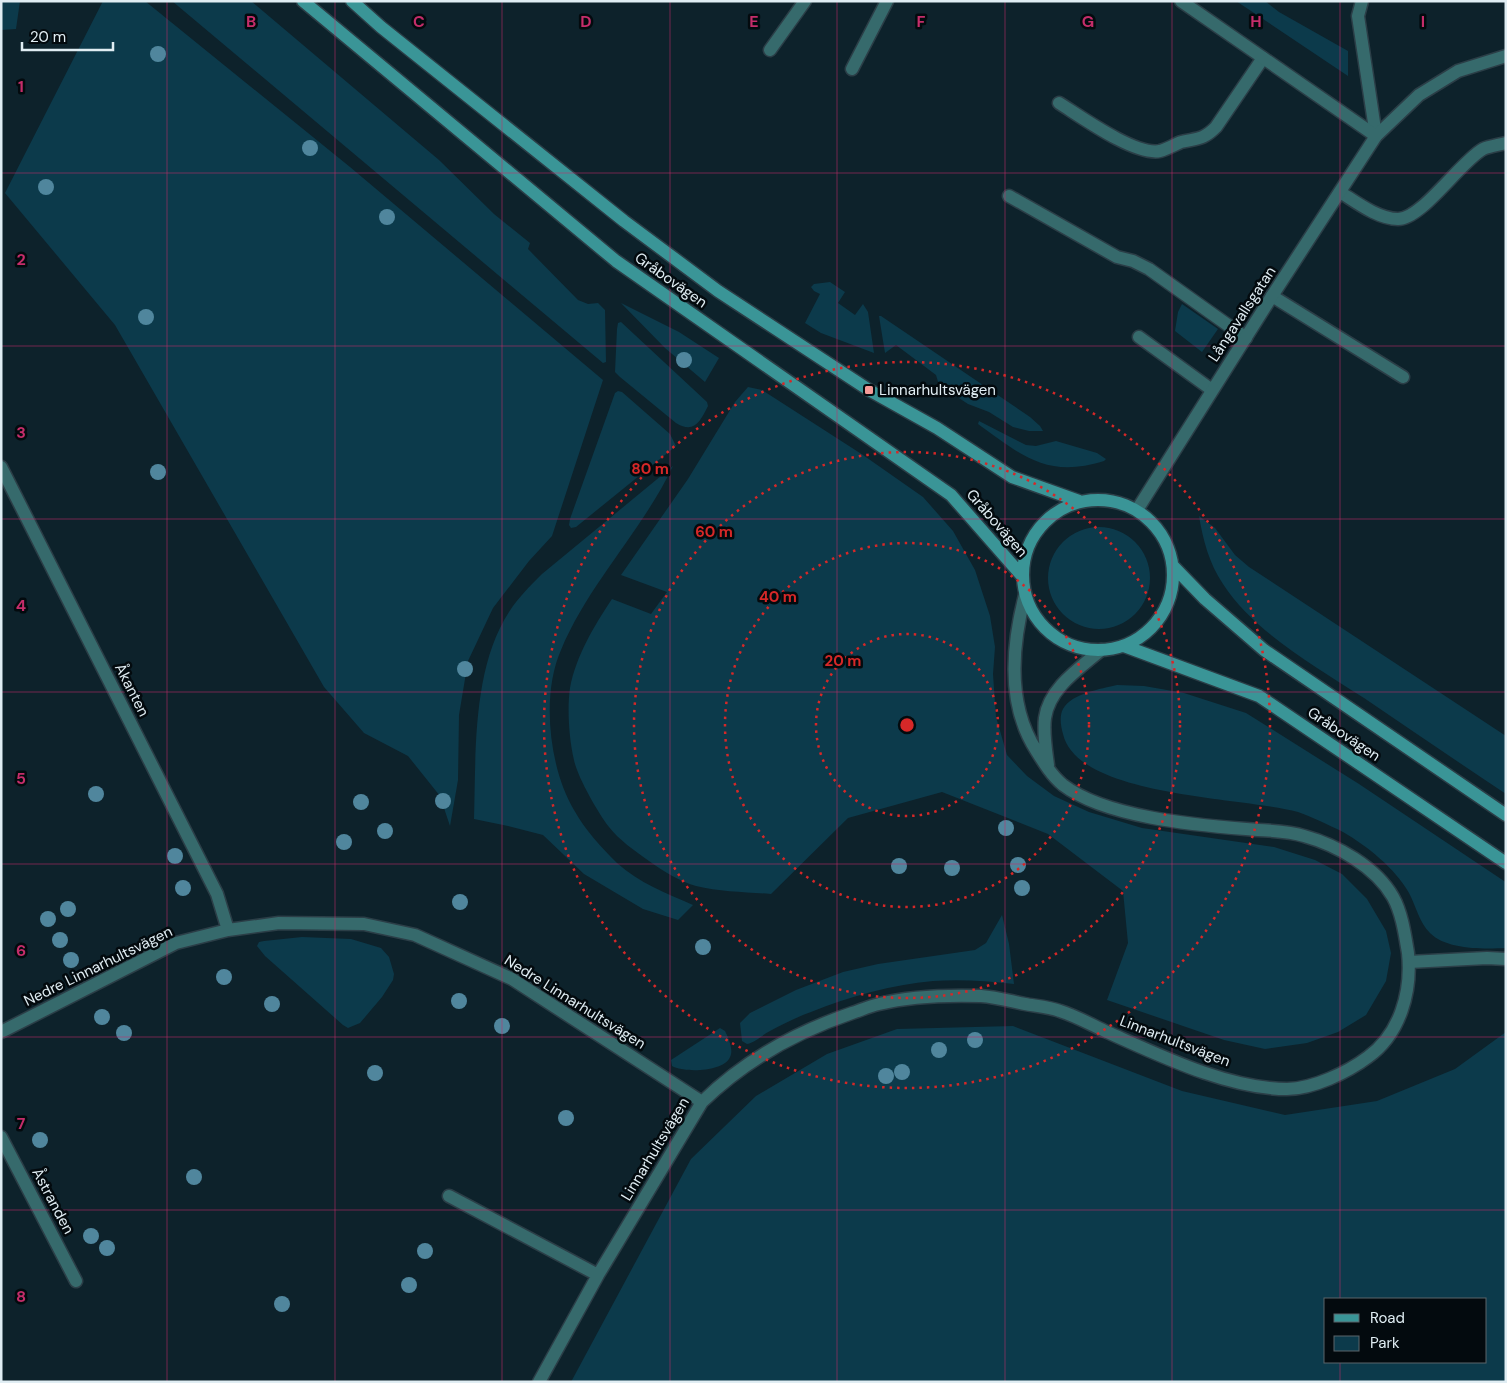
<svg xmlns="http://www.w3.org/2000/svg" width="1507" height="1383" font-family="'DM Sans',sans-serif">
  <rect width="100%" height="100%" fill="#0d222b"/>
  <path fill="#0c3a4b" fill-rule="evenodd" d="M 1,1 L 20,1 L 16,29 L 1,30 Z
    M 103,1 L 145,1 L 350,167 L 603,380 L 552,536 L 529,561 L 493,608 L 468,661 L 459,715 L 458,780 L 450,826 L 440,796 L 408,756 L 364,733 L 324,687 L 115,325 L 5,193 Z
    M 172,1 L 251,1 L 439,160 L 494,214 L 530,243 L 528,249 L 578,300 L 588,304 L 598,303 L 605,310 L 606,362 L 603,363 Z
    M 1236,1 L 1265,1 L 1279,12 L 1348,51 L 1348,76 Z
    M 830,282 L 845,292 L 838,303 L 855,315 L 863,304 L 868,312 L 874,353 L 821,333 L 805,323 L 820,294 L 814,291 L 811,287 L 814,284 Z
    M 621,303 L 679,332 L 719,358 L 705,382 L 665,348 Z
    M 1182,304 L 1218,329 L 1202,352 L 1175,331 L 1178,312 Z
    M 879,316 L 881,316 L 1030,417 L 1040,426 L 1043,431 L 1029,431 L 1013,427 L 989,412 L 968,404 L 939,385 L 936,375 L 896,345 L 885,353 Z
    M 621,322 L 707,402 L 708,406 C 700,422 694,434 676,423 L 620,377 L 615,372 L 617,329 L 618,323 Z
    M 748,387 L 762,390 L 863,455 L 923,497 L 953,531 L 975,570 L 990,616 L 995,647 L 993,674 L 996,717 L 1007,755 L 1027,776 L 1054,796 L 1089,812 L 1142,828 L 1274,847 L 1315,860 L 1342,874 L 1367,899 L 1386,931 L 1391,953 L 1386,981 L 1366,1015 L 1338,1032 L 1307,1043 L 1265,1049 L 1224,1040 L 1107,1000 L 1128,943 L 1123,891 L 1048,834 L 942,792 L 848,818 L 771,894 C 746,892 720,892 696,886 C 679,881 663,871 649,861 C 635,851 619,840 609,827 C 598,813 577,776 574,760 C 569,739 567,708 570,688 C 576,656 594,626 612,599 L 651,614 L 667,592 L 621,575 L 688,479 L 735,402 Z
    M 618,391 L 622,392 L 670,434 L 676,446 L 576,527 L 571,528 L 569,525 L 570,519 L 615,393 Z
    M 979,421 L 1026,445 L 1036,446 L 1056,441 L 1097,453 L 1106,459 L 1104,461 C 1047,479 1021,455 978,424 Z
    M 673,466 C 642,531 589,583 561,650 C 541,695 549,768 574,810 C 585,830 601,847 617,863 C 639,883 666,893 693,905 L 678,920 L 643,909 L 584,874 L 543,835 L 508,826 L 474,819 C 476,754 472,669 509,612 C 518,598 530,586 542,574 Z
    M 1199,516 L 1215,528 L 1235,555 L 1249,567 L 1506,736 L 1506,794 C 1458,762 1411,730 1364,698 C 1315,666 1255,633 1223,584 C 1209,563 1203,540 1199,516 Z
    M1048 578a51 51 0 1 1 102 0a51 51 0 1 1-102 0Z
    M 1117,685 L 1144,686 L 1184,693 L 1246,713 L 1359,784 L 1504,881 L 1506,882 L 1506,948 C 1483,949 1447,950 1430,933 C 1419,922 1416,906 1409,893 C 1395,868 1367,846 1343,832 C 1329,825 1312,817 1298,812 C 1246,797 1078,798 1063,734 C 1061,727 1059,716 1063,709 C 1072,693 1101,689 1117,685 Z
    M 1002,915 L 1009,944 L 1014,984 C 987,981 960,979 933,981 C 892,985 850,996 811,1012 C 797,1017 783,1024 770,1031 C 762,1035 756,1042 747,1044 L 742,1041 L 740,1023 L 750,1013 L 796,990 L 843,972 L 878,964 L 975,950 L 986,943 Z
    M 302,937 L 351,939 L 381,948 L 389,957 L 394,974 L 393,980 L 382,997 L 360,1023 L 348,1028 L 343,1025 L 265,956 L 257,946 L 259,942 L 264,941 Z
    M 1013,1026 L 1182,1091 L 1285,1115 L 1377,1101 L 1455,1069 L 1506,1032 L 1506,1382 L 571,1382 L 691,1159 L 756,1096 L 827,1054 L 897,1029 ZM 1326,1299 L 1486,1299 L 1486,1362 L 1326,1362 Z
    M 720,1028 L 725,1031 C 728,1037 734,1050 730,1057 C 724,1072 684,1073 672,1066 L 671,1060 Z"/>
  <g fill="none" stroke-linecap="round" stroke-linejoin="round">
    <g stroke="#2b3e47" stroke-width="15">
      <path id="lane" d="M 1362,1 L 1358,16 L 1376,136
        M 770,50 L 805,1
        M 852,69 L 887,1
        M 1059,103 C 1080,116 1135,156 1160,151 C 1167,149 1174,145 1181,142 C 1198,138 1203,140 1216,127 L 1263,58
        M 1340,192 C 1356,202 1378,219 1398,219 C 1422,219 1460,162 1483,149 C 1490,146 1499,145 1506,143
        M 1009,196 L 1117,257 L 1133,261 L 1149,269 L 1246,338
        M 1272,296 L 1403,377
        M 1139,337 L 1212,390"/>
    </g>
    <g stroke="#2b3e47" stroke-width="15">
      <path id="street" d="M 1181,1 L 1376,136
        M 1,467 L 217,894 L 228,930
        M 1137,510 L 1272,296 L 1376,136 L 1419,95 L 1458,71 L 1506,56
        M 1048,765 C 1046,750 1043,733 1045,718 C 1049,688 1080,668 1101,650
        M 1409,962 L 1487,958 L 1506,959
        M 1,1032 L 176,943 L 228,930 L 279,923 L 364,924 L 415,935 L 512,979 L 702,1102
        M 1,1137 L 76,1281
        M 449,1196 L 598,1275
        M 539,1382 L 598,1275 L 702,1102 C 744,1061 796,1032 852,1013 C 861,1010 870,1006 879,1004 C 911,996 949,995 981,996 C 996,997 1010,1001 1025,1004 C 1036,1006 1049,1007 1060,1011 C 1076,1016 1092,1025 1107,1032 C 1161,1056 1228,1089 1287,1089 C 1313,1089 1348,1072 1368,1057 C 1400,1034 1412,992 1408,953 C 1405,935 1402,913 1393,897 C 1376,867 1337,845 1304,836 C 1286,830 1265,831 1246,829 C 1194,825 1105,817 1063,785 C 1052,776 1044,763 1036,750 C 1007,705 1012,645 1025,595"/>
    </g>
    <g stroke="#2b3e47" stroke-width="15">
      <path id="secondary" d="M 303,1 L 616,261 L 951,495 L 1023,577
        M 352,1 L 381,27 L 624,221 L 718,291 L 869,390 L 937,428 L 1012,477 L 1079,501
        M1023 575a75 75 0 1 1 150 0a75 75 0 1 1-150 0Z
        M 1173,566 L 1205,599 L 1264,650 L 1506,815
        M 1124,646 L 1259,696 L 1506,863"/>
    </g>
    <use href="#lane" stroke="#366a6c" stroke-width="12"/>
    <use href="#street" stroke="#366a6c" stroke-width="12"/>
    <use href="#secondary" stroke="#3a9597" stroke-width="12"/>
  </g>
  <g fill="#50869d">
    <circle cx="158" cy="54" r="8"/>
    <circle cx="310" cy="148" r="8"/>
    <circle cx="46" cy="187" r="8"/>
    <circle cx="387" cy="217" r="8"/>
    <circle cx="146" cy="317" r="8"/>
    <circle cx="684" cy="360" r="8"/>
    <circle cx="158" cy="472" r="8"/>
    <circle cx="465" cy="669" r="8"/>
    <circle cx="96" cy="794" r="8"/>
    <circle cx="443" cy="801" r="8"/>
    <circle cx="361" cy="802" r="8"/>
    <circle cx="1006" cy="828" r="8"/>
    <circle cx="385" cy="831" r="8"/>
    <circle cx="344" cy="842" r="8"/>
    <circle cx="175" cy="856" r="8"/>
    <circle cx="1018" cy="865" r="8"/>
    <circle cx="899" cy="866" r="8"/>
    <circle cx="952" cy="868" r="8"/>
    <circle cx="183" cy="888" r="8"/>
    <circle cx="1022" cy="888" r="8"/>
    <circle cx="460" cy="902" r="8"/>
    <circle cx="68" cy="909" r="8"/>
    <circle cx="48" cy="919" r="8"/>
    <circle cx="60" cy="940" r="8"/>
    <circle cx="703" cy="947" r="8"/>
    <circle cx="71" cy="960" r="8"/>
    <circle cx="224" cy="977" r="8"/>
    <circle cx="459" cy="1001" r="8"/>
    <circle cx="272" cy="1004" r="8"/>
    <circle cx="102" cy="1017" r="8"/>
    <circle cx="502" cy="1026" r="8"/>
    <circle cx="124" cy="1033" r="8"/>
    <circle cx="975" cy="1040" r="8"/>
    <circle cx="939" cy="1050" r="8"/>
    <circle cx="902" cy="1072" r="8"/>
    <circle cx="375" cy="1073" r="8"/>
    <circle cx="886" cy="1076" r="8"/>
    <circle cx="566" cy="1118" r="8"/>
    <circle cx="40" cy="1140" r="8"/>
    <circle cx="194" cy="1177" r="8"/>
    <circle cx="91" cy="1236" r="8"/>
    <circle cx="107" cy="1248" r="8"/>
    <circle cx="425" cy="1251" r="8"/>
    <circle cx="409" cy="1285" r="8"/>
    <circle cx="282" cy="1304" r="8"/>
  </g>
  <path fill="none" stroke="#c52d6a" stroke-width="1" stroke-opacity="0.55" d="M 167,1 L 167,1382M 335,1 L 335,1382M 502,1 L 502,1382M 670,1 L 670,1382M 837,1 L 837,1382M 1005,1 L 1005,1382M 1172,1 L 1172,1382M 1340,1 L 1340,1299M 1,173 L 1506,173M 1,346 L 1506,346M 1,519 L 1506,519M 1,692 L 1506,692M 1,864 L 1506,864M 1,1037 L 1506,1037M 1,1210 L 1506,1210M 1340,1362 L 1340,1382"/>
  <g fill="none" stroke="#d62828" stroke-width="2.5" stroke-dasharray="2.5 5">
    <circle cx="907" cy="725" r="91"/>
    <circle cx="907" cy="725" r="182"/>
    <circle cx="907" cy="725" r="273"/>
    <circle cx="907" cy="725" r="363"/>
  </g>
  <rect fill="#f59b98" stroke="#030a0e" stroke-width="2" x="864" y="385" width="10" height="10" rx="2.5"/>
  <g text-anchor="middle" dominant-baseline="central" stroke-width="5" stroke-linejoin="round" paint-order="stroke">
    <g font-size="15" fill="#e0edf3" stroke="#030a0e">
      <text transform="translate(671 280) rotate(35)">Gråbovägen</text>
      <text transform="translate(1242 314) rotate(-57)">Långavallsgatan</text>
      <text transform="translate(997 523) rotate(49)">Gråbovägen</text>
      <text transform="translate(132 690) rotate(63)">Åkanten</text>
      <text transform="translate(1344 734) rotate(34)">Gråbovägen</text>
      <text transform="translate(98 966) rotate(-26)">Nedre Linnarhultsvägen</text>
      <text transform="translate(575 1002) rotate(32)">Nedre Linnarhultsvägen</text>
      <text transform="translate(1175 1041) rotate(21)">Linnarhultsvägen</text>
      <text transform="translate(655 1149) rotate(-59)">Linnarhultsvägen</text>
      <text transform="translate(53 1201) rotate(62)">Åstranden</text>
    </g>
    <g font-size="15" fill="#e0edf3" stroke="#030a0e" text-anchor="start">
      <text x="879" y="390">Linnarhultsvägen</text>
    </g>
  </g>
  <g font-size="16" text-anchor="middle" font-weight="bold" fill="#c52d6a" stroke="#030a0e" stroke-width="5" stroke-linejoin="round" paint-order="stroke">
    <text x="251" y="27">B</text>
    <text x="419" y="27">C</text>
    <text x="586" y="27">D</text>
    <text x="754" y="27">E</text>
    <text x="921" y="27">F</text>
    <text x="1088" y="27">G</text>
    <text x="1256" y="27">H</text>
    <text x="1423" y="27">I</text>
    <text x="21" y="92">1</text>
    <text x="21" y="265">2</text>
    <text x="21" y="438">3</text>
    <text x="21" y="611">4</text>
    <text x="21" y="784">5</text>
    <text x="21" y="956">6</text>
    <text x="21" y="1129">7</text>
    <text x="21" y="1302">8</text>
  </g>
  <circle cx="907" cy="725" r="8" fill="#d62828" stroke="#030a0e" stroke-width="2.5"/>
  <g font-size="15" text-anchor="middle" font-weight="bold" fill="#d62828" stroke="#030a0e" stroke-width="5" stroke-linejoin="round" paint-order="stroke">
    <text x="650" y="474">80 m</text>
    <text x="714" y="537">60 m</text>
    <text x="778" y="602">40 m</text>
    <text x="843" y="666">20 m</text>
  </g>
  <rect width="1507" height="1383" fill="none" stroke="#e0edf3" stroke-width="5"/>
  <rect x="1324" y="1298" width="162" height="65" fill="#030a0e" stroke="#5b656a"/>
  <rect x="1334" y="1314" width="25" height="8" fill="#3a9597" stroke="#5b656a"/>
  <text x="1370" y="1323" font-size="15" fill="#e0edf3">Road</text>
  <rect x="1334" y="1336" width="25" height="15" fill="#0c3a4b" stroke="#5b656a"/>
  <text x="1370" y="1348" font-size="15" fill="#e0edf3">Park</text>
  <path d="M22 42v8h91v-8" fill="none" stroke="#e0edf3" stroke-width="2.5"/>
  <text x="30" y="42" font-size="15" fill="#e0edf3" stroke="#030a0e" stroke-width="4" paint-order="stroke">20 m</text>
</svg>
